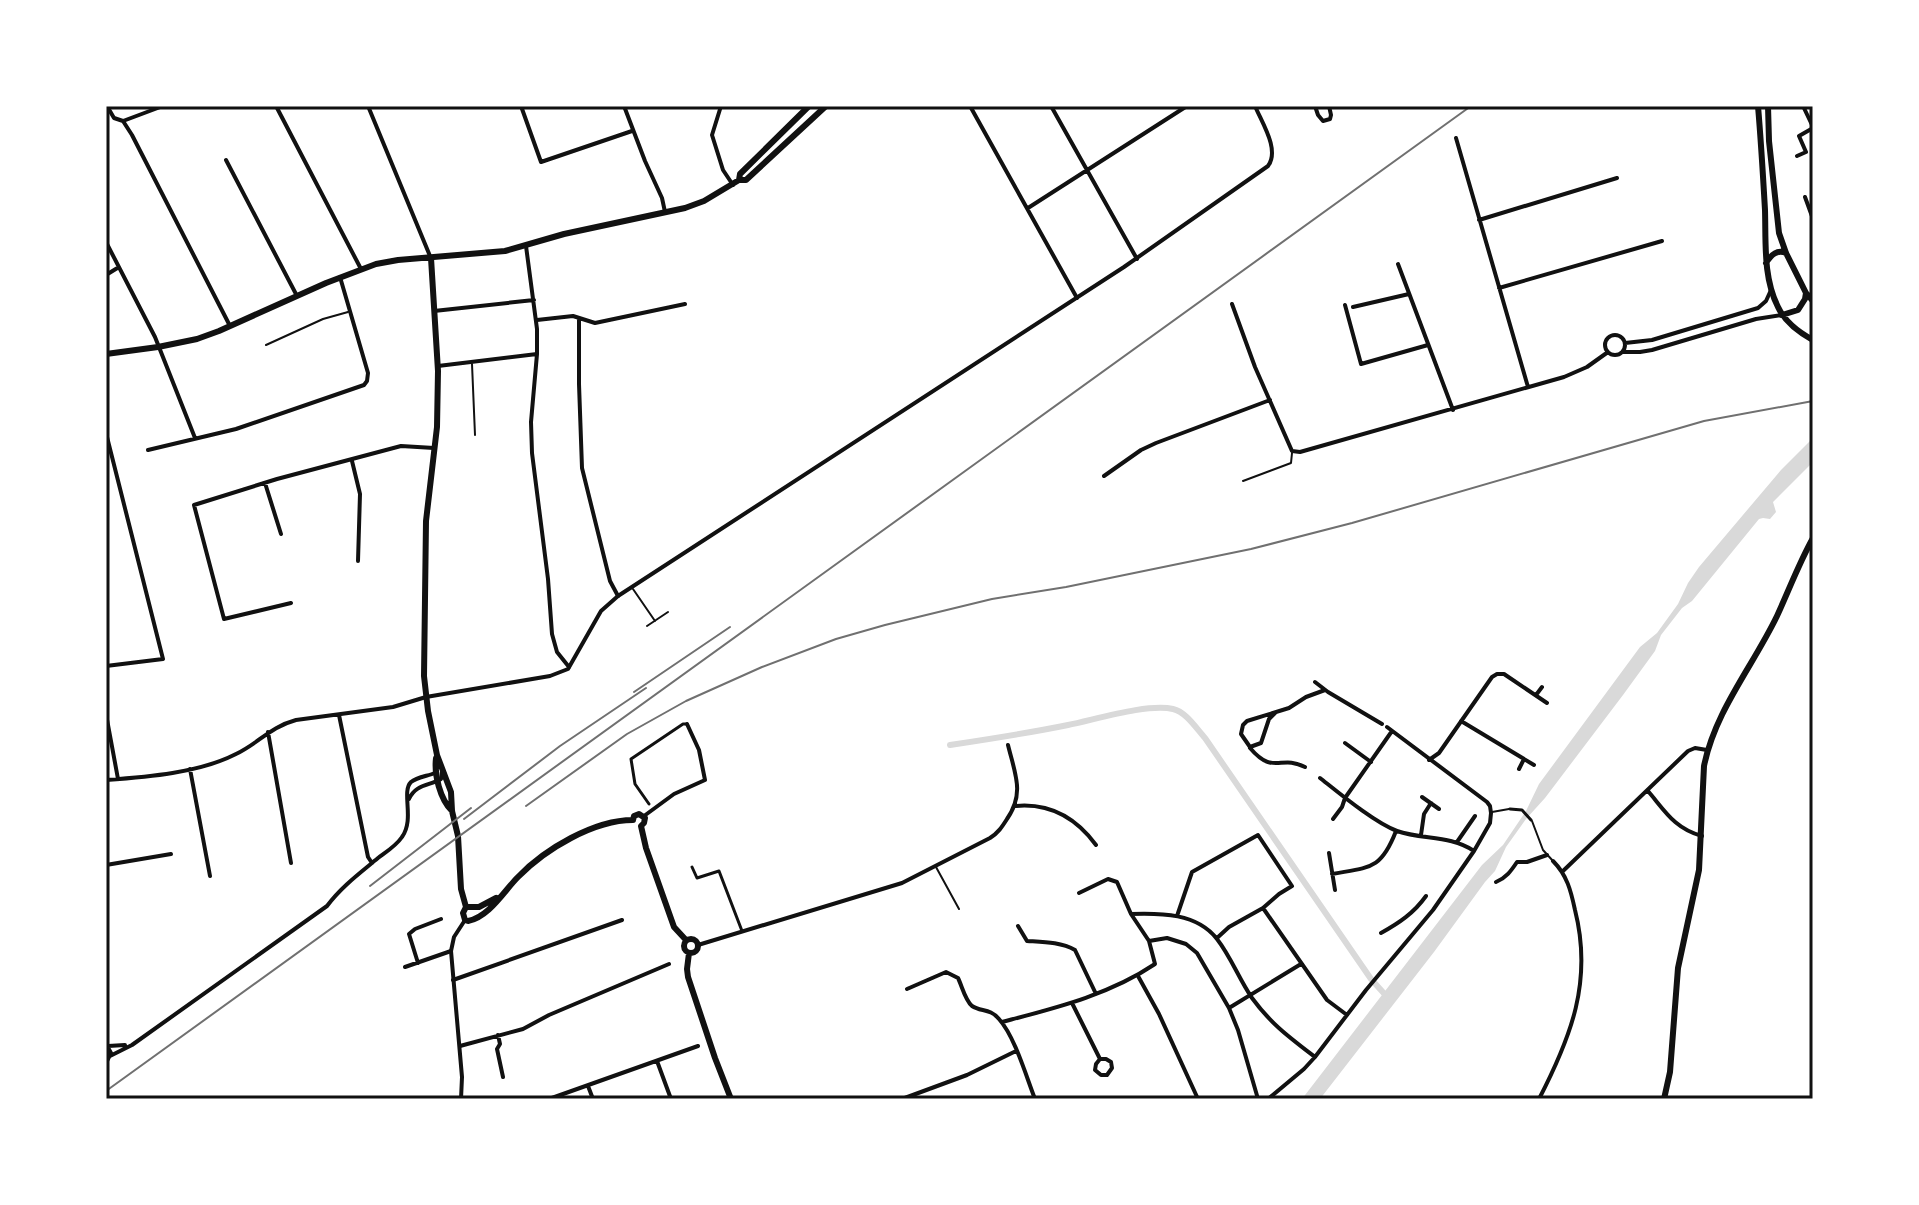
<svg xmlns="http://www.w3.org/2000/svg" width="1919" height="1205" font-family="'Space Grotesk',sans-serif">
  <rect width="100%" height="100%" fill="#fff"/>
  <path fill="#d9d9d9" d="M 1813,438 L 1813,462 L 1773,502 L 1776,512 L 1770,519 L 1763,518 L 1759,519 L 1692,601 L 1682,608 L 1661,635 L 1655,651 L 1623,695 L 1545,798 L 1526,819 L 1506,847 L 1495,871 L 1485,882 L 1434,952 L 1320,1099 L 1302,1099 L 1482,865 L 1503,845 L 1526,811 L 1539,784 L 1640,647 L 1657,633 L 1678,604 L 1688,583 L 1699,567 L 1781,470 Z"/>
  <g fill="none" stroke-linecap="round" stroke-linejoin="round">
    <path stroke="#d9d9d9" stroke-width="6" d="M 950,745 C 990,739 1029,733 1068,725 C 1094,720 1148,703 1173,709 C 1186,712 1196,728 1205,738 L 1371,979 L 1389,999"/>
    <path stroke="#111" stroke-width="2" d="M 266,345 L 323,319 L 348,312
      M 472,364 L 475,435
      M 1243,481 L 1291,463 L 1292,453
      M 633,589 L 655,621
      M 647,626 L 668,612
      M 1492,812 L 1509,809
      M 1532,821 L 1543,850 L 1553,861
      M 936,867 L 959,909"/>
    <path stroke="#111" stroke-width="3" d="M 649,804 L 635,784 L 631,759 L 683,724 L 687,724
      M 1510,809 L 1522,810 L 1531,820
      M 692,867 L 697,878 L 719,871 L 742,931"/>
    <path stroke="#111" stroke-width="4" d="M 107,106 L 114,118 L 123,121
      M 276,106 L 361,269
      M 521,106 L 541,162 L 632,131
      M 624,106 L 645,161 L 662,198 L 665,212
      M 721,106 L 712,135 L 723,170 L 733,185
      M 970,106 L 1077,298
      M 1051,106 L 1137,259
      M 1315,106 L 1318,115 L 1323,121 L 1330,119 L 1331,115 L 1329,106
      M 1803,106 L 1813,127
      M 123,121 L 132,135 L 230,326
      M 123,121 L 163,106
      M 1456,138 L 1528,387
      M 1797,156 L 1806,152 L 1799,136 L 1813,128
      M 226,160 L 297,296
      M 1805,197 L 1813,219
      M 1028,208 L 1187,106
      M 1479,220 L 1617,178
      M 106,242 L 155,337 L 195,438
      M 526,246 L 537,329 L 537,354 L 531,422 L 532,453 L 548,579 L 552,634 L 557,652 L 569,667
      M 1398,264 L 1453,410
      M 106,275 L 119,267
      M 1499,288 L 1662,241
      M 1232,304 L 1255,367 L 1292,451 L 1300,452 L 1564,377 L 1587,367 L 1608,352
      M 1345,305 L 1361,364 L 1428,345
      M 1353,307 L 1409,294
      M 434,311 L 534,300
      M 579,318 L 579,384 L 582,468 L 610,581 L 618,596
      M 537,320 L 573,316 L 595,323 L 685,304
      M1605 345a10 10 0 1 1 20 0a10 10 0 1 1-20 0Z
      M 1625,343 L 1652,340 L 1758,308 L 1766,301 L 1771,290
      M 1623,352 L 1640,352 L 1652,350 L 1756,319 L 1782,315
      M 438,366 L 537,354
      M 106,433 L 163,659 L 106,666
      M 148,450 L 236,429 L 364,385 L 367,381 L 368,373 L 340,277
      M 352,461 L 360,494 L 358,561
      M 1104,476 L 1141,450 L 1156,443 L 1270,400
      M 265,483 L 281,534
      M 291,603 L 224,619 L 194,505 L 277,479 L 401,446 L 434,448
      M 1315,682 L 1328,692 L 1382,724
      M 1536,695 L 1542,687
      M 1275,713 L 1269,719 L 1261,743 L 1250,747 L 1241,734 L 1243,725 L 1247,721 L 1289,708 L 1306,697 L 1325,690
      M 106,714 L 118,779
      M 339,715 L 368,857 L 372,863
      M 1461,721 L 1534,765
      M 268,732 L 291,863
      M 1345,743 L 1371,762
      M 1250,748 C 1274,776 1280,754 1305,767
      M 1429,760 L 1439,753 L 1492,677 L 1497,674 L 1504,674 L 1547,703
      M 190,769 L 210,876
      M 1519,769 L 1524,759
      M 1320,778 C 1339,793 1375,823 1397,831 C 1423,840 1450,835 1474,851
      M 106,780 C 147,777 199,773 236,754 C 259,743 270,727 296,720 L 393,707 L 426,697
      M 1648,791 C 1665,811 1675,829 1702,836
      M 1422,797 L 1439,809
      M 409,799 C 416,784 429,786 441,779 L 442,771
      M 1016,806 C 1050,803 1076,818 1096,845
      M 644,816 L 674,794 L 705,780 L 699,750 L 687,724
      M 1333,819 L 1342,807 L 1345,798 L 1392,731
      M 1421,835 L 1424,814 L 1431,803
      M 1457,842 L 1475,816
      M 1329,853 L 1335,890
      M 106,865 L 171,854
      M 1563,871 L 1688,751 L 1695,748 L 1707,750
      M 1332,874 C 1370,867 1381,870 1396,831
      M 1496,882 C 1506,878 1511,871 1517,862 L 1527,862 L 1547,855
      M 1131,914 C 1161,913 1197,913 1217,939 C 1231,957 1239,979 1252,998 C 1271,1024 1289,1037 1315,1057
      M 1177,916 L 1192,872 L 1258,835 L 1292,886 L 1279,894 L 1263,908
      M 1018,926 L 1027,941 C 1043,942 1061,942 1075,950 L 1096,994
      M 1381,933 C 1399,923 1414,913 1426,896
      M 1217,938 L 1229,927 L 1263,908 L 1327,1000 L 1347,1015
      M 1149,941 L 1167,938 L 1186,944 L 1197,953 L 1229,1008 L 1238,1030 L 1258,1099
      M 698,945 L 902,883 L 990,838 C 998,833 1002,827 1007,819 C 1025,793 1015,774 1008,745
      M 418,963 L 409,934 L 415,929 L 441,919
      M 405,967 L 451,951
      M 1138,976 L 1159,1014 L 1198,1099
      M 453,980 L 622,920
      M 907,989 L 946,972 L 958,978 C 962,986 965,1000 972,1006 C 981,1012 990,1008 999,1019 C 1015,1037 1026,1076 1035,1099
      M 1072,1003 L 1100,1059 L 1106,1059 L 1111,1062 L 1112,1068 L 1107,1075 L 1101,1075 L 1095,1070 L 1096,1064 L 1100,1059
      M 1229,1008 L 1301,964
      M 1002,1022 C 1055,1008 1109,995 1155,964 L 1149,941 L 1131,914 L 1117,882 L 1108,879 L 1079,893
      M 498,1035 L 500,1044 L 497,1049 L 503,1077
      M 106,1044 L 111,1053 L 106,1063
      M 108,1046 L 125,1045
      M 460,1046 L 523,1029 L 549,1015 L 669,964
      M 110,1056 L 132,1045 L 327,906 C 341,887 360,873 378,858 C 386,852 396,846 402,837 C 415,819 401,792 411,782 C 417,777 428,776 435,773
      M 657,1061 L 671,1099
      M 588,1086 L 593,1099
      M 549,1099 L 698,1046
      M 902,1099 L 967,1075 L 1016,1051
      M 1268,1099 L 1304,1069 L 1315,1057 L 1366,990 L 1433,910 L 1474,851 L 1490,823 L 1491,813 L 1490,806 L 1487,802 L 1387,727
      M 1539,1099 C 1571,1037 1593,981 1575,910 C 1571,891 1567,875 1553,861"/>
    <path stroke="#111" stroke-width="4" d="M 368,106 L 430,256
      M 426,697 L 550,676 L 568,669 L 601,611 L 618,596 L 1124,267 L 1268,166 C 1280,150 1262,123 1255,106
      M 461,1099 L 462,1077 L 451,951 L 454,937 L 465,920"/>
    <path stroke="#111" stroke-width="6" d="M 1758,106 C 1761,141 1763,175 1765,210 C 1766,243 1763,277 1778,307 C 1785,322 1798,332 1813,340
      M 1768,106 L 1769,141 L 1779,233 L 1786,253 L 1806,293 L 1813,301
      M 739,180 L 740,174 L 809,106
      M 431,258 L 438,371 L 437,427 L 426,521 L 424,676 L 428,711 L 437,755 L 451,792 L 452,811 L 458,836 L 461,889 L 466,907
      M 1766,263 C 1771,255 1777,249 1786,253
      M 1782,315 L 1798,310 L 1805,299 L 1806,293
      M 106,354 L 158,347 L 197,339 L 219,331 L 326,283 L 376,264 L 398,260 L 505,251 L 564,234 L 685,208 L 704,201 L 739,180 L 746,180 L 826,106
      M 436,758 C 434,775 440,799 452,811
      M 633,820 L 634,816 L 639,814 L 645,818 L 644,823 L 641,826 L 646,848 L 674,927 L 686,940
      M 466,907 L 463,913 L 465,920 L 468,921 C 489,917 504,891 518,877 C 545,849 594,820 633,820
      M 466,907 L 479,907 L 496,898
      M684 946a7 7 0 1 1 14 0a7 7 0 1 1-14 0Z
      M 689,953 L 687,969 L 688,977 L 715,1058 L 731,1099
      M 1664,1099 L 1670,1072 L 1678,968 L 1699,870 L 1704,766 C 1715,711 1753,666 1777,616 C 1789,590 1799,563 1813,538"/>
    <path stroke="#707070" stroke-width="2" d="M 634,692 L 730,627
      M 526,806 L 627,734 L 686,701 L 762,667 L 836,639 L 885,625 L 992,599 L 1066,587 L 1251,549 L 1352,523 L 1704,421 L 1813,401
      M 464,819 L 560,746 L 646,688
      M 370,886 L 471,808
      M 106,1091 L 1471,106"/>
  </g>
  <rect width="1919" height="1205" fill="none" stroke="#ffffff" stroke-width="216"/>
  <rect x="108" y="108" width="1703" height="989" fill="none" stroke="#111" stroke-width="3"/>
</svg>
